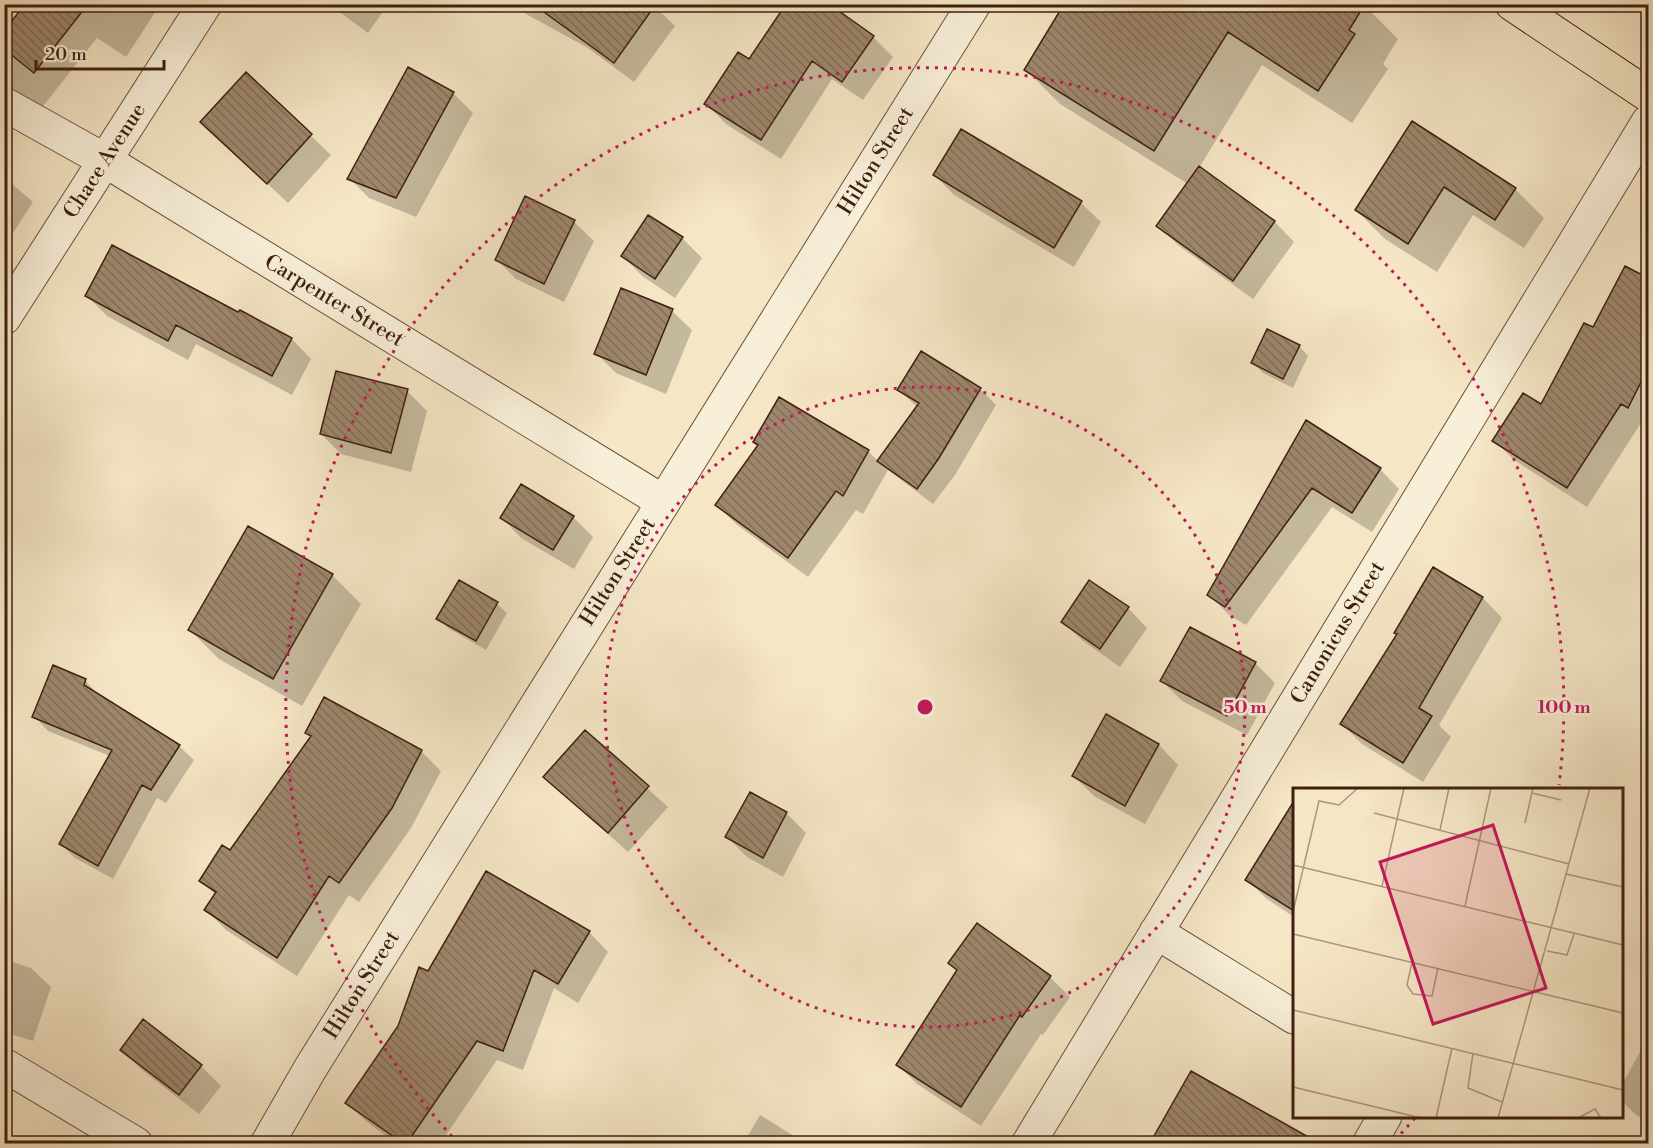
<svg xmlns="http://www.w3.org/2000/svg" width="1653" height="1148" font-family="'Libre Bodoni',serif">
  <defs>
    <pattern id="building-back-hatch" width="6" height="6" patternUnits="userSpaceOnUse" patternTransform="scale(1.5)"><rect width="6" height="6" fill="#9e876e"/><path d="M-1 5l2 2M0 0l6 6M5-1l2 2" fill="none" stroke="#826e59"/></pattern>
  </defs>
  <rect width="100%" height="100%" fill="#f5e6c5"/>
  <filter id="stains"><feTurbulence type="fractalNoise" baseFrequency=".00333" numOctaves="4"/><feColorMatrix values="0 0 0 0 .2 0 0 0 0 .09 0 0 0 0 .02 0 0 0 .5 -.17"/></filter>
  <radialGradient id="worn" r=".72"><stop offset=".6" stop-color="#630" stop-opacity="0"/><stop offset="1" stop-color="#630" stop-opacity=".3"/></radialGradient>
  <path fill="#0003" d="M 48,4 L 149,4 L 156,11 L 126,57 L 97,38 L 40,110 L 4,90 L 4,72 L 14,58 L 4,49 Z
    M 329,4 L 388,4 L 368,33 Z
    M 516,4 L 652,4 L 675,26 L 634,82 L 588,48 L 526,14 Z
    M 826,4 L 873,37 L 893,57 L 863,100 L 832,79 L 781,159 L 726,124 L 706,104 L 749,62 Z
    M 1363,4 L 1398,39 L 1383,64 L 1388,69 L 1352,123 L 1262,65 L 1199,168 L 1275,222 L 1294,242 L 1253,299 L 1178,245 L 1158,225 L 1188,184 L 1060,104 L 1026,70 Z
    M 246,74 L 331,155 L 288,203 L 222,141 Z
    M 453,93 L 473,113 L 416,217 L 369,198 L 349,178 Z
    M 1412,123 L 1515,189 L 1544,218 L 1524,248 L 1473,215 L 1437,272 L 1385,239 L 1356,210 Z
    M 935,175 L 1081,203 L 1101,222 L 1074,267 L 954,195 Z
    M 4,177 L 33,202 L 4,247 Z
    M 574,222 L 594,241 L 564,302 L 516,279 L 497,260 Z
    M 682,238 L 702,258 L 675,298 L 642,276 L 623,256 Z
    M 1626,268 L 1648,279 L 1648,425 L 1641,423 L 1587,507 L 1514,460 L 1494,440 L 1541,407 L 1593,329 Z
    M 87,296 L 239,314 L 240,312 L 292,339 L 311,359 L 292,395 L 196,344 L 188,360 L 107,316 Z
    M 672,311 L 692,330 L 666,394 L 616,373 L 596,353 Z
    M 1299,346 L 1308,356 L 1293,388 L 1263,373 L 1253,363 Z
    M 980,389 L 996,405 L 955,475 L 933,504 L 888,470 L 863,514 L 856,510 L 808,577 L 736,524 L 717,505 L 759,446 L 755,442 L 868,451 L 878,461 L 917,407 L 899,390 Z
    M 407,391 L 427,411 L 411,472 L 341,454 L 321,434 Z
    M 1306,422 L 1380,469 L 1399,489 L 1372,532 L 1332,507 L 1246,625 L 1229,615 L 1209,595 Z
    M 573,517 L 593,537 L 574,569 L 521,538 L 502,518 Z
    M 1433,569 L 1483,598 L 1502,618 L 1439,725 L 1451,737 L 1423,782 L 1362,744 L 1342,724 L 1398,635 Z
    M 332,575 L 361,604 L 302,706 L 219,659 L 190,630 Z
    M 459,582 L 497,604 L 507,613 L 486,650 L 448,628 L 438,618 Z
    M 1128,608 L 1147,628 L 1120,667 L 1083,641 L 1063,622 Z
    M 1191,629 L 1255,663 L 1275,683 L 1247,735 L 1182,701 L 1162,681 Z
    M 85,680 L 99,696 L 179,746 L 194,760 L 166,803 L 157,798 L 113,879 L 75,858 L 61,844 L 110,756 L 48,731 L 34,716 Z
    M 1107,716 L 1159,745 L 1178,765 L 1145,824 L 1094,796 L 1074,776 Z
    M 306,732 L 421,751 L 441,771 L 411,828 L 359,902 L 349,895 L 297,976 L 226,930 L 206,910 L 216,895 L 201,881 L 230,852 L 311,737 Z
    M 585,732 L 668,807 L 628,852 L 545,777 Z
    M 786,813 L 806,833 L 783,877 L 747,857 L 727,837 Z
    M 1286,818 L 1294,824 L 1294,917 L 1267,899 L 1247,880 Z
    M 978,925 L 1050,977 L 1070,997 L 1043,1035 L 1041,1034 L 981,1126 L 917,1084 L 897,1064 L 958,971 L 950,963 Z
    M 589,932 L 608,952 L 578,1003 L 554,988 L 523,1070 L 497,1060 L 440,1144 L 397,1144 L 367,1122 L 347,1103 L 399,1026 L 429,973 Z
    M 4,959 L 31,968 L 51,987 L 33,1041 L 4,1032 Z
    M 1648,1037 L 1648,1122 L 1636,1115 L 1622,1101 L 1622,1085 Z
    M 122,1050 L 201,1066 L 221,1086 L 199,1114 L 142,1070 Z
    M 1192,1073 L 1291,1129 L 1305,1144 L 1152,1144 Z
    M 760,1115 L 807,1144 L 743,1144 Z"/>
  <path fill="url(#building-back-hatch)" stroke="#3f2010" stroke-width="1.5" d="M 25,4 L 88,4 L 34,73 L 4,49 L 4,31 Z
    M 533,4 L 656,4 L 614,63 Z
    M 786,4 L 829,4 L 874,36 L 842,82 L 812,61 L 761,140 L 704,104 L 738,52 L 749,59 Z
    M 1064,4 L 1365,4 L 1349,30 L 1355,34 L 1318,91 L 1228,32 L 1154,151 L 1024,70 Z
    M 408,67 L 454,92 L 396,198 L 347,179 Z
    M 246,72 L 312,134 L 267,184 L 200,122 Z
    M 1412,121 L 1516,188 L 1495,220 L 1444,187 L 1408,244 L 1355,210 Z
    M 961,129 L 1082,201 L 1054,248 L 933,175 Z
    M 1199,166 L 1275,221 L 1233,281 L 1156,226 Z
    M 525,196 L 575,220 L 544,284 L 495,260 Z
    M 648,215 L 683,237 L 655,279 L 621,256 Z
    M 112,245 L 238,312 L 240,310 L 292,338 L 272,376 L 176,325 L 168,341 L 85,296 Z
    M 1625,266 L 1648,278 L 1648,368 L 1628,408 L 1621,404 L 1567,488 L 1492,441 L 1523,393 L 1541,404 L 1584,323 L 1593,327 Z
    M 621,288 L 673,309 L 646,375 L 594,354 Z
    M 1267,329 L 1300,345 L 1283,379 L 1251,363 Z
    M 921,351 L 981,388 L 939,458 L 917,489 L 877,461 L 919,403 L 897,390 Z
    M 336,371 L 408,389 L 391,453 L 320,434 Z
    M 779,397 L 869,450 L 843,496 L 836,491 L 788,558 L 715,505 L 758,445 L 753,442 Z
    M 1306,420 L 1381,468 L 1352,513 L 1312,488 L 1225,607 L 1207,595 Z
    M 521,484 L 574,516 L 553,550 L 500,518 Z
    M 248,526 L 333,574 L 273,679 L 188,630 Z
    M 1433,567 L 1483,597 L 1419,708 L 1432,716 L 1403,763 L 1340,724 L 1397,634 L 1394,633 Z
    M 459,580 L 498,602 L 476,641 L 436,619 Z
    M 1089,580 L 1129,607 L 1100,649 L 1061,622 Z
    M 1190,627 L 1256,662 L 1227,716 L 1160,681 Z
    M 53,665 L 86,679 L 84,685 L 180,745 L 151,790 L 142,785 L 98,866 L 59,844 L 112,750 L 32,717 Z
    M 324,697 L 422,750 L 392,808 L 339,883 L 329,876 L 277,958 L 204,910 L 216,892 L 199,881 L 222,845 L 230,850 L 311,736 L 305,733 Z
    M 1106,714 L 1159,744 L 1125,806 L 1072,776 Z
    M 585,730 L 649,786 L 608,833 L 543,777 Z
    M 750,792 L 787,812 L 763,858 L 725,837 Z
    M 1294,801 L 1294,911 L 1245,880 Z
    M 486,871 L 590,931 L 558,984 L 534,970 L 503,1051 L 477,1041 L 407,1143 L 403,1143 L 345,1103 L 398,1026 L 419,967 L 428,971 Z
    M 977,923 L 1051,976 L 1022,1017 L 1020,1015 L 961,1107 L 896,1065 L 957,970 L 948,963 Z
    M 143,1019 L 202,1065 L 179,1095 L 120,1050 Z
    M 1191,1071 L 1319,1143 L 1150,1143 Z"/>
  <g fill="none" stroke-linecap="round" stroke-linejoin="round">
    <g stroke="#6c523d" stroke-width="35">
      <path id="minor" d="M 4,104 L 106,161 L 662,501
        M 4,318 L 205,4
        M 1156,932 L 1294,1017
        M 4,1065 L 136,1144
        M 267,1144 L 310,1069 L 974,4
        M 1028,1144 L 1648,122
        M 1369,1144 L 1385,1116"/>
    </g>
    <g stroke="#3f2010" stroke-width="35">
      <path id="major" d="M 1512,4 L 1648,95"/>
    </g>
    <use href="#minor" stroke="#f8efd9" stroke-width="33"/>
    <use href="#major" stroke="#f5e6c5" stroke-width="33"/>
  </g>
  <g fill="none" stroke="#c2185b" stroke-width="3" stroke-dasharray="3 6">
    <circle cx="925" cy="707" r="320"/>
    <path d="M1415 1118A639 639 0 0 1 1392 1143M458 1143A639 639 0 1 1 1559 785"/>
  </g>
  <g text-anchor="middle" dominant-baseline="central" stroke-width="5" stroke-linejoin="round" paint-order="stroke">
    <g font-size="21" fill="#3f2010" stroke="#f8efd9">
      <text transform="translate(105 161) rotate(-57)">Chace Avenue</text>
      <text transform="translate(876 161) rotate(-58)">Hilton Street</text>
      <text transform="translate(334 301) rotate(31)">Carpenter Street</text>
      <text transform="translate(618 572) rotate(-58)">Hilton Street</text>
      <text transform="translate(1338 633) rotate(-59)">Canonicus Street</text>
      <text transform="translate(362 985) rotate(-58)">Hilton Street</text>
    </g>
  </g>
  <g transform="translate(1293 788)">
    <rect width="330" height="330" fill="#f5e6c5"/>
    <path fill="none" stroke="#ac977d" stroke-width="1.5" d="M 239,5 L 268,12M 81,25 L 276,76M 232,35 L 240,0M 147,42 L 156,0M 0,77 L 330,157M 273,86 L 330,99M 89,98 L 111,0M 172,118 L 198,0M 0,124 L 26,13 L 46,17 L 65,0M 0,146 L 330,225M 254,163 L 274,167 L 281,146M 119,174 L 114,197 L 120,206 L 139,208 L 145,180M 0,222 L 330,302M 180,265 L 175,300 L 209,314M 0,299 L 128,330M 143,330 L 159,260M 205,330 L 297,0M 285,330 L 302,321 L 308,330"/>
    <path fill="#c2185b" fill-opacity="0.15" stroke="#c2185b" stroke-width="3" d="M 200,37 L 253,200 L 140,236 L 87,74 Z"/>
    <rect width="330" height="330" fill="none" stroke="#3f2010" stroke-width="3"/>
  </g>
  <circle cx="925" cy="707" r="9" fill="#c2185b" stroke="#f8efd9" stroke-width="3"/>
  <g font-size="18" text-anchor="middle" font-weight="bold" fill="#c2185b" stroke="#f8efd9" stroke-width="5" stroke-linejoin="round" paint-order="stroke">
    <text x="1245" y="713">50 m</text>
    <text x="1564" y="713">100 m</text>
  </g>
  <rect width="1653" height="1148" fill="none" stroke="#f5e6c5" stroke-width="24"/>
  <rect x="6" y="6" width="1641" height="1136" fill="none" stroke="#3f2010" stroke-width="3"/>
  <rect x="12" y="12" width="1629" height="1124" fill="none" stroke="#3f2010" stroke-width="1.5"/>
  <path d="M36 60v9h128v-9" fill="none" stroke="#3f2010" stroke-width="3"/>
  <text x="45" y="60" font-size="18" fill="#3f2010" stroke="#f8efd9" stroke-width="4.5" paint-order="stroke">20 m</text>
  <rect width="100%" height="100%" filter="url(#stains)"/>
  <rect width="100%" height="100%" fill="url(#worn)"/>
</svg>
